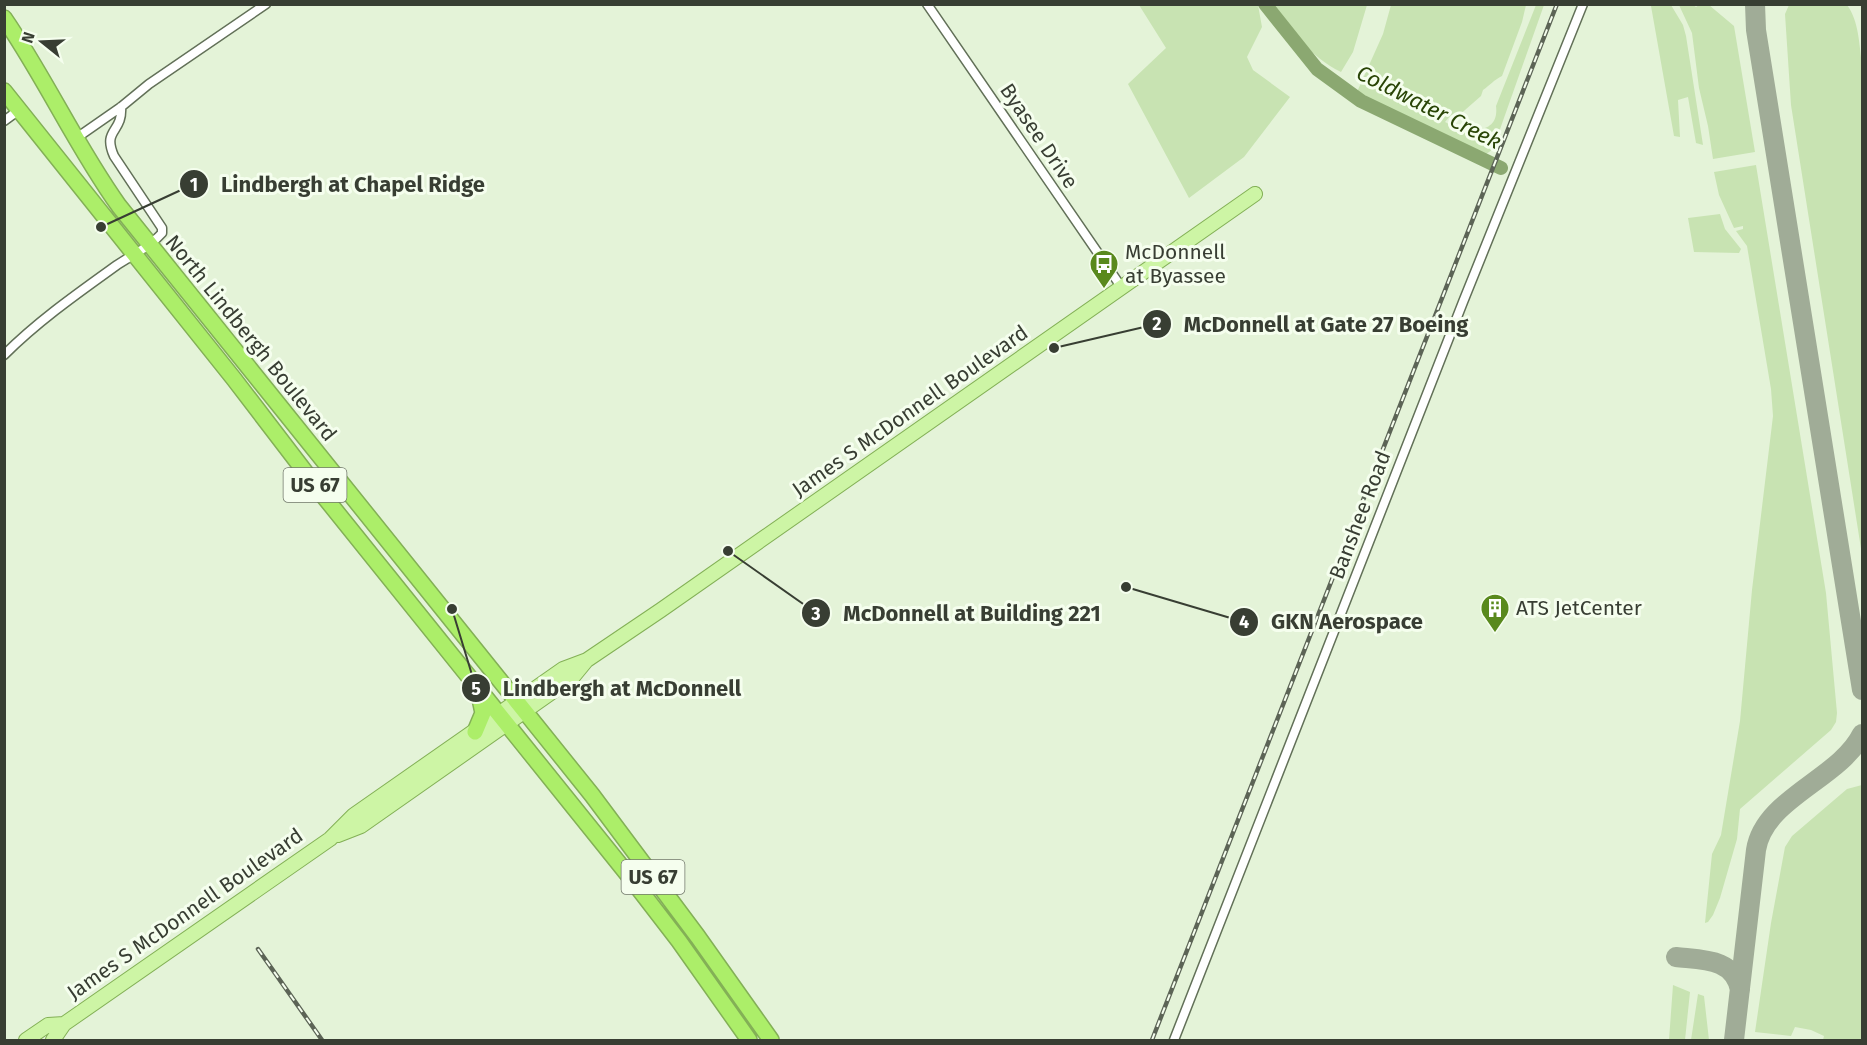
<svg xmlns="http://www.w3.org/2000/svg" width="1867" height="1045" font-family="'Fira Sans',sans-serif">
  <rect width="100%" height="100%" fill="#e4f3d8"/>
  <path fill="#c8e3b2" d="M 1139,5 L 1258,5 L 1262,27 L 1247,57 L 1253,70 L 1290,97 L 1244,157 L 1189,198 L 1128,84 L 1166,48 Z
    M 1274,5 L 1367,5 L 1353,52 L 1341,72 C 1309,56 1295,33 1274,5 Z
    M 1391,5 L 1526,5 L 1522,22 L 1502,76 C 1494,80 1490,85 1483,90 L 1481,96 L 1457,117 L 1451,115 L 1445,122 C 1463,131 1500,138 1496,106 L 1536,5 L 1544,5 L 1493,149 L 1485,155 L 1357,92 L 1383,34 Z
    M 1648,5 L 1671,5 L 1683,25 L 1686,36 L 1703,145 L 1696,143 L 1688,97 L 1678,100 L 1680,137 L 1674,136 L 1651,6 Z
    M 1679,5 L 1693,5 L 1696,7 L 1699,5 L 1709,5 L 1734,26 L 1755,152 L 1713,159 L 1708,126 L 1699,88 L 1692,33 Z
    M 1789,5 L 1847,5 C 1859,21 1859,44 1862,64 L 1862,555 L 1791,105 L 1785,14 Z
    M 1756,165 L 1826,593 L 1837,713 L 1836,722 L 1831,730 L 1740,809 L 1737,839 L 1720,898 L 1713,915 L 1708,922 L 1705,923 L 1712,854 L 1721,835 L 1740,721 L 1752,590 L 1773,416 L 1771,389 L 1747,246 L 1736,231 L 1743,229 L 1743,226 L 1734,228 L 1719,195 L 1714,172 Z
    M 1720,214 L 1725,229 L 1741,249 L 1739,253 L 1694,252 L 1688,218 Z
    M 1862,785 L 1862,1040 L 1823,1040 L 1824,1036 L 1811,1030 L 1795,1027 L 1791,1036 L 1755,1032 L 1771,923 L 1785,847 L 1792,836 L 1847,789 Z
    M 1673,985 L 1690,992 L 1685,1040 L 1669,1040 Z
    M 1698,994 L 1704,996 L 1709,1040 L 1691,1040 Z"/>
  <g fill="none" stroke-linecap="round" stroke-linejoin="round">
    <path stroke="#8ba871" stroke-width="14" d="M 1265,4 L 1317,69 L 1361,101 L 1501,168"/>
    <path stroke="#a0ac97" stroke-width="20" d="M 1755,4 L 1756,30 L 1862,690
      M 1676,957 C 1702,960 1734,958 1740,990
      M 1734,1040 L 1756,850 C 1764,798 1840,779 1862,734"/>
    <g stroke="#627058" stroke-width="11">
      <path id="street" d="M 927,4 L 1122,288
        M 4,121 L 19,110
        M 75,139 L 121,107 L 149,84 L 266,4
        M 4,355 C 38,321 78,293 117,265 C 132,255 150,247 162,233 L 162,228 L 114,156 C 102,129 123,133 121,107
        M 1174,1040 L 1463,302 L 1583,4"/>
    </g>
    <g stroke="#83b056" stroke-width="16">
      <path id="primary" d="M 338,835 L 361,826 L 572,678 L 586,661
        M 26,1040 L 48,1025 L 64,1024
        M 53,1040 L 64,1024 L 330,839 L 354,815 L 563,669 L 587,660 L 661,610 L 1255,194"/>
    </g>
    <g stroke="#83b056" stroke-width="18">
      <path id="highway" d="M 4,18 C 46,79 76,146 119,206 L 592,795 L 698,937 L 771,1040
        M 4,91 L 234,379 L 322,494 L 629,876 L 679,941 L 749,1040
        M 475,732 L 483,713 L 479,694"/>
    </g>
    <use href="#street" stroke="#fff" stroke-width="8"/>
    <use href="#primary" stroke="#cdf5a5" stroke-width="14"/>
    <use href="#highway" stroke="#acee69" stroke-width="15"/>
    <g stroke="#5c6456" stroke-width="4.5">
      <path id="rail" d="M 258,949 L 322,1040
        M 1152,1040 L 1557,4"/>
    </g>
    <use href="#rail" stroke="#f5feee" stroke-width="2" stroke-dasharray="7" stroke-linecap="butt"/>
  </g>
  <defs>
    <g id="bus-pin" transform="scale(1.5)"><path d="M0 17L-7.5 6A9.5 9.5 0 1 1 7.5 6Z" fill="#59891d" stroke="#f5feee"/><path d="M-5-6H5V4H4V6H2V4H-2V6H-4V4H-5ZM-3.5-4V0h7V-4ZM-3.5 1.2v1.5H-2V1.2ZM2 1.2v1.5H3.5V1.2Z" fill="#fff"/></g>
    <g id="building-pin" transform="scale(1.5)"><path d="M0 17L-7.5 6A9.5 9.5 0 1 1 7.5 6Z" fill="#59891d" stroke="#f5feee"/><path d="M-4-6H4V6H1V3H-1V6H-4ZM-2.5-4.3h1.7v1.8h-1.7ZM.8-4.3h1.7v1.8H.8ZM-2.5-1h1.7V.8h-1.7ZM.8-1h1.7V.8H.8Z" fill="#fff"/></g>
  </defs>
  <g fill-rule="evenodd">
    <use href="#bus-pin" x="1104" y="264"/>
    <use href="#building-pin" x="1495" y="608"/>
  </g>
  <g text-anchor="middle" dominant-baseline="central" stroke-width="6" stroke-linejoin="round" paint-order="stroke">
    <g fill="#f5feee" stroke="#71786b" stroke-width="1.5">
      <rect x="283.5" y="468" width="63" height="34" rx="4.5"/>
      <rect x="621.5" y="860" width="63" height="34" rx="4.5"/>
    </g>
    <g font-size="20" font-weight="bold" fill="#383e33">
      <text x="315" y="485">US 67</text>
      <text x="653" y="877">US 67</text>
    </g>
    <g font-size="21" fill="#383e33" stroke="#f5feee">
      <text transform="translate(1039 136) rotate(56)">Byasee Drive</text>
      <text transform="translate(251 338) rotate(51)">North Lindbergh Boulevard</text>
      <text transform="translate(910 411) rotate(-35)">James S McDonnell Boulevard</text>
      <text transform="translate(1360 515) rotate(-69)">Banshee Road</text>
      <text transform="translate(185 914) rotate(-35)">James S McDonnell Boulevard</text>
    </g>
    <g font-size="21" fill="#383e33" stroke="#f5feee" text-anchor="start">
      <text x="1125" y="252">McDonnell<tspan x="1125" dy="24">at Byassee</tspan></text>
      <text x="1516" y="608">ATS JetCenter</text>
    </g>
    <g font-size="22" font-style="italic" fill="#294506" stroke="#f5feee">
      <text transform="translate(1429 107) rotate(27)">Coldwater Creek</text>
    </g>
  </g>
  <path fill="none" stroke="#383e33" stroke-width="2" d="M101 227L194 184M1054 348L1157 324M728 551L816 613M1126 587L1244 622M452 609L476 688"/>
  <g fill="#383e33" stroke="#f5feee" stroke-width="2">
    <circle cx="101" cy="227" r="6"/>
    <circle cx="1054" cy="348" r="6"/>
    <circle cx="728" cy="551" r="6"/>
    <circle cx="1126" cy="587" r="6"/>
    <circle cx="452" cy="609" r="6"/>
    <circle cx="194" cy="184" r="15"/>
    <circle cx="1157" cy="324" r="15"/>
    <circle cx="816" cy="613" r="15"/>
    <circle cx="1244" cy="622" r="15"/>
    <circle cx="476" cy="688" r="15"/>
  </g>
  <g font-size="18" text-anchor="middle" font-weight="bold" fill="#fff">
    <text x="194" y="191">1</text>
    <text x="1157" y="330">2</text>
    <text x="816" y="620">3</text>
    <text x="1244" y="628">4</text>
    <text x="476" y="695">5</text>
  </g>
  <g font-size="22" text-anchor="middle" font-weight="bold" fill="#383e33" stroke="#f5feee" stroke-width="6" stroke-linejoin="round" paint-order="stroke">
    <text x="353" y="192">Lindbergh at Chapel Ridge</text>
    <text x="1326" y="332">McDonnell at Gate 27 Boeing</text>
    <text x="972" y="621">McDonnell at Building 221</text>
    <text x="1347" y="629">GKN Aerospace</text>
    <text x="622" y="696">Lindbergh at McDonnell</text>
  </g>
  <rect width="1867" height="1045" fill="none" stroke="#383e33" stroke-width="12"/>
  <g transform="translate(42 42) rotate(288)" stroke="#f5feee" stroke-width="4.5" paint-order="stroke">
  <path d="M0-4.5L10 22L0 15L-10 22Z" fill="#383e33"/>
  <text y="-9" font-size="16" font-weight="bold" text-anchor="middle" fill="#383e33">N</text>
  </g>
</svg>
